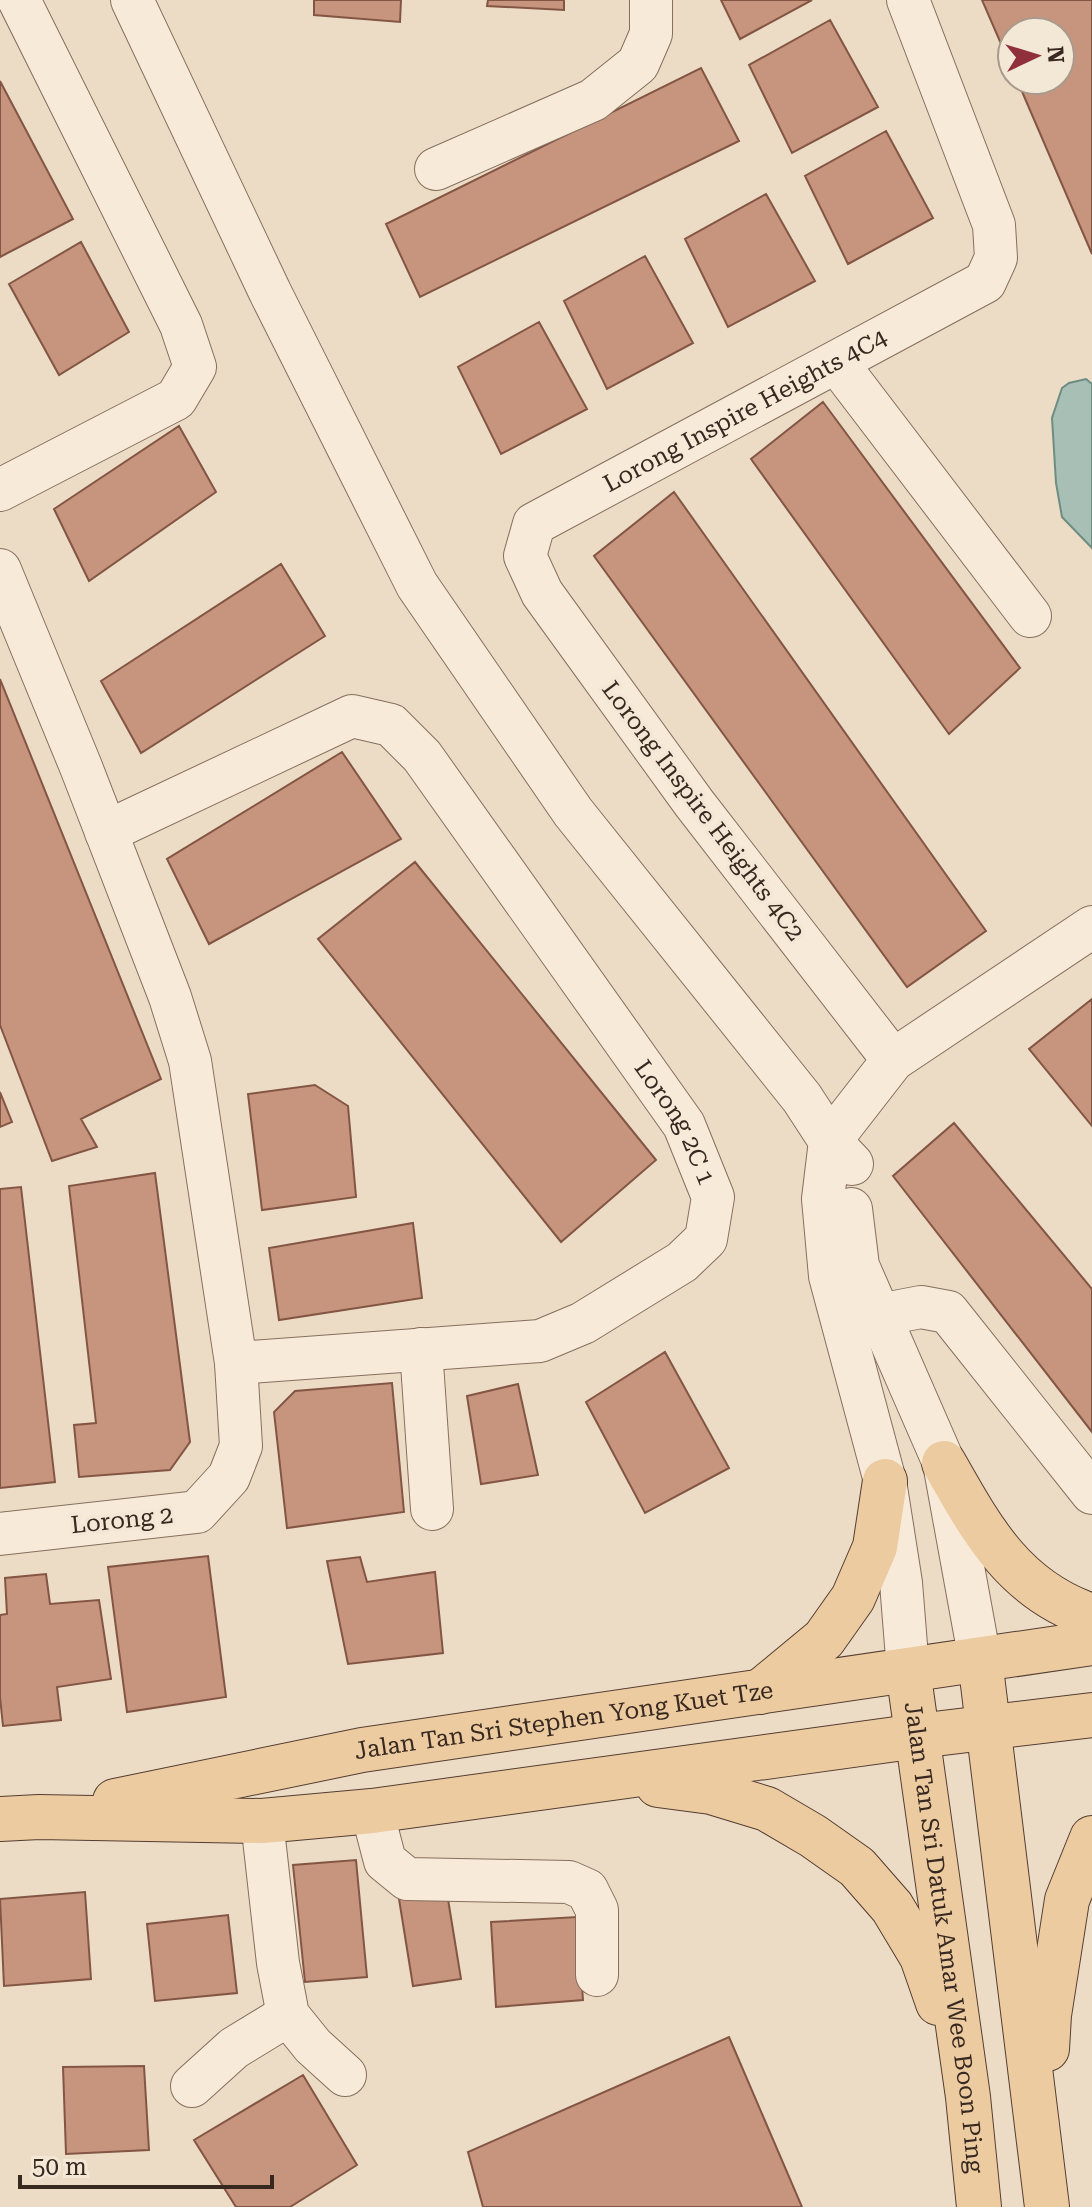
<svg xmlns="http://www.w3.org/2000/svg" width="1092" height="2207" font-family="'Roboto Serif',serif">
  <rect width="100%" height="100%" fill="#ecdcc6"/>
  <path fill="#a7bfb5" stroke="#6e8d82" stroke-width="2" d="M 1086,379 L 1092,384 L 1092,548 L 1062,517 L 1056,483 L 1052,418 L 1062,388 L 1069,383 Z"/>
  <path fill="#c7947e" stroke="#835644" stroke-width="2" d="M 314,0 L 401,0 L 400,22 L 314,15 Z
    M 488,0 L 564,0 L 564,10 L 487,6 Z
    M 721,0 L 812,0 L 740,39 Z
    M 982,0 L 1092,0 L 1092,254 L 1017,80 L 1060,80 L 1060,32 L 1012,32 L 1012,69 Z
    M 830,20 L 878,107 L 792,153 L 749,65 Z
    M 701,68 L 739,141 L 420,297 L 386,224 Z
    M 0,81 L 73,219 L 0,257 Z
    M 886,131 L 933,218 L 848,264 L 805,176 Z
    M 766,194 L 815,281 L 728,327 L 685,239 Z
    M 81,242 L 129,332 L 59,375 L 9,284 Z
    M 645,256 L 693,343 L 607,389 L 564,301 Z
    M 539,322 L 587,409 L 501,454 L 458,367 Z
    M 823,402 L 1020,668 L 949,734 L 751,459 Z
    M 179,426 L 216,492 L 89,581 L 54,509 Z
    M 674,492 L 986,931 L 907,987 L 594,556 Z
    M 281,564 L 325,636 L 141,753 L 101,681 Z
    M 0,679 L 161,1079 L 81,1119 L 97,1147 L 52,1161 L 0,1025 Z
    M 342,752 L 401,839 L 209,944 L 167,859 Z
    M 415,862 L 656,1160 L 561,1242 L 318,939 Z
    M 1092,999 L 1092,1126 L 1029,1049 Z
    M 315,1085 L 348,1106 L 356,1197 L 262,1210 L 248,1094 Z
    M 0,1092 L 12,1122 L 0,1127 Z
    M 954,1123 L 1092,1289 L 1092,1432 L 893,1176 Z
    M 155,1173 L 190,1442 L 170,1470 L 79,1477 L 74,1425 L 96,1423 L 69,1186 Z
    M 21,1187 L 55,1482 L 0,1488 L 0,1189 Z
    M 413,1223 L 422,1298 L 279,1320 L 269,1248 Z
    M 665,1352 L 729,1468 L 645,1513 L 586,1402 Z
    M 392,1383 L 404,1512 L 287,1528 L 274,1412 L 295,1391 Z
    M 518,1384 L 538,1475 L 481,1484 L 467,1396 Z
    M 208,1556 L 226,1697 L 127,1712 L 108,1567 Z
    M 360,1557 L 367,1582 L 435,1572 L 443,1653 L 348,1664 L 327,1561 Z
    M 46,1574 L 50,1604 L 99,1600 L 111,1679 L 57,1687 L 61,1720 L 3,1726 L 0,1697 L 0,1615 L 7,1614 L 5,1578 Z
    M 356,1860 L 367,1977 L 305,1982 L 293,1865 Z
    M 85,1892 L 91,1979 L 4,1986 L 0,1899 Z
    M 447,1893 L 461,1979 L 413,1986 L 399,1899 Z
    M 228,1915 L 237,1993 L 155,2001 L 147,1924 Z
    M 577,1917 L 583,2000 L 496,2007 L 491,1922 Z
    M 729,2037 L 802,2207 L 483,2207 L 468,2152 Z
    M 144,2066 L 149,2150 L 66,2154 L 63,2067 Z
    M 303,2075 L 357,2165 L 290,2207 L 236,2207 L 194,2140 Z"/>
  <g fill="none" stroke-linecap="round" stroke-linejoin="round">
    <g stroke="#866e5d" stroke-width="44">
      <g id="minor">
        <path d="M 132,0 L 270,292 L 417,585 L 573,812 L 802,1098 L 830,1141 L 852,1164"/>
        <path d="M 436,169 L 593,100 L 638,64 L 651,34 L 651,0"/>
        <path d="M 837,363 L 1030,616"/>
        <path d="M 0,490 L 176,399 L 195,367 L 181,325 L 19,0"/>
        <path d="M 0,570 L 81,767 L 170,997 L 190,1061 L 236,1363 L 241,1446 L 229,1477 L 197,1512 L 0,1534"/>
        <path id="s1" d="M 106,832 L 352,716 L 391,725 L 422,756 L 684,1125 L 713,1197 L 706,1239 L 682,1262 L 583,1323 L 540,1341 L 236,1363"/>
        <path id="s2" d="M 893,1060 L 694,803 L 542,593 L 525,556 L 534,524 L 985,282 L 996,258 L 994,225 L 908,0"/>
        <path d="M 851,1209 L 858,1266 L 944,1463 L 980,1660"/>
        <path d="M 879,1315 L 921,1307 L 948,1312 L 1092,1493"/>
        <path d="M 421,1349 L 432,1509"/>
        <path d="M 908,1670 L 901,1583 L 885,1481 L 830,1276 L 823,1199 L 830,1141 L 893,1060 L 1092,927"/>
        <path d="M 372,1811 L 385,1861 L 407,1879 L 569,1882 L 587,1890 L 597,1910 L 597,1975"/>
        <path d="M 262,1821 L 278,1963 L 288,2015 L 313,2046 L 345,2075"/>
        <path d="M 192,2086 L 234,2048 L 288,2015"/>
      </g>
    </g>
    <g stroke="#543d31" stroke-width="46">
      <g id="major">
        <path d="M 944,1463 C 982,1530 1014,1590 1092,1616"/>
        <path d="M 980,1660 L 1047,2207"/>
        <path id="s3" d="M 908,1670 L 968,2097 L 979,2207"/>
        <path d="M 760,1692 L 824,1639 L 853,1598 L 875,1547 L 885,1481"/>
        <path d="M 658,1785 L 711,1792 L 767,1809 L 813,1836 L 857,1867 L 892,1907 L 922,1957 L 938,2003"/>
        <path id="s4" d="M 115,1801 L 362,1750 L 1092,1643"/>
        <path d="M 0,1819 L 39,1817 L 262,1821 L 372,1811 L 918,1736 L 1092,1715"/>
        <path d="M 1047,2049 L 1049,2015 L 1067,1900 L 1092,1838"/>
      </g>
    </g>
    <use href="#minor" stroke="#f7ead9" stroke-width="42"/>
    <use href="#major" stroke="#eccba0" stroke-width="44"/>
  </g>
  <g text-anchor="middle" dominant-baseline="central" stroke-width="7" stroke-linejoin="round" paint-order="stroke">
    <g font-size="24" fill="#372820" stroke="#f3e7d5">
      <text stroke="none"><textPath href="#s2" startOffset="898">Lorong Inspire Heights 4C4</textPath></text>
      <text transform="translate(703 811) rotate(53)">Lorong Inspire Heights 4C2</text>
      <text stroke="none"><textPath href="#s1" startOffset="802">Lorong 2C 1</textPath></text>
      <text transform="translate(122 1520) rotate(-6)">Lorong 2</text>
      <text stroke="none"><textPath href="#s4" startOffset="456">Jalan Tan Sri Stephen Yong Kuet Tze</textPath></text>
      <text stroke="none"><textPath href="#s3" startOffset="270">Jalan Tan Sri Datuk Amar Wee Boon Ping</textPath></text>
    </g>
  </g>
  <g transform="translate(1036 56) rotate(86)"><circle r="38" fill="#f3e7d5" stroke="#a89b8d" stroke-width="2"/>
  <path d="M0-6L14 30L0 20L-14 30Z" fill="#91303d"/>
  <text y="-12" font-size="22" font-weight="bold" text-anchor="middle" fill="#372820">N</text>
  </g>
  <path d="M20 2175v12h252v-12" fill="none" stroke="#372820" stroke-width="4"/>
  <text x="32" y="2175" font-size="24" fill="#372820" stroke="#f3e7d5" stroke-width="6" paint-order="stroke">50 m</text>
</svg>
